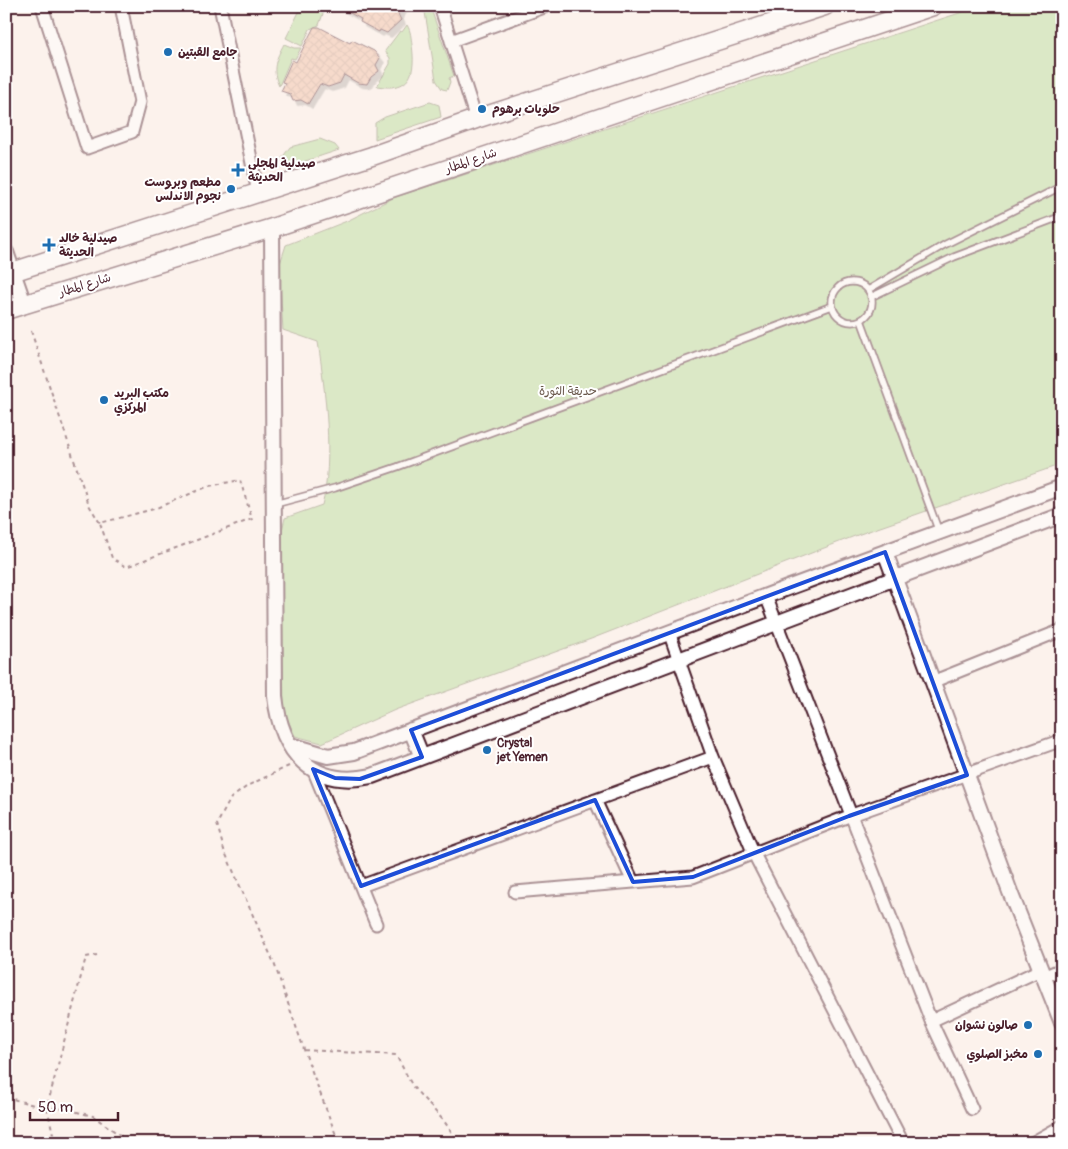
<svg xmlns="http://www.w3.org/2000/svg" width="1068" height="1149" font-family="Pangolin,'Playpen Sans Arabic',sans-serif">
  <defs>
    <pattern id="building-cross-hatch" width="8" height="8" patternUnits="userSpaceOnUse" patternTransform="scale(1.25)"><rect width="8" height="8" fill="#f0bda2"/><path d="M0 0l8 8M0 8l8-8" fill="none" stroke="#cfa28c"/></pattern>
    <filter id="shadow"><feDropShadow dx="4.5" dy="4.5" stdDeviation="0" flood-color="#0004"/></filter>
  </defs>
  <rect width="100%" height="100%" fill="#fcf2ec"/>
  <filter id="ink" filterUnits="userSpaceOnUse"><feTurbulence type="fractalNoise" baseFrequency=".02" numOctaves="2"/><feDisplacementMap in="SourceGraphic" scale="10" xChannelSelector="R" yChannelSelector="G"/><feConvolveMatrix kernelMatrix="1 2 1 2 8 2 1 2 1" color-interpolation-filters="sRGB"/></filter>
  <g filter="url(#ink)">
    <path fill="#b4dc98" stroke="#7f7e62" d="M 302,6 L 323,6 L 324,11 L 319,25 L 310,29 L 302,46 L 286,38 Z
      M 424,6 L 430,6 L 454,76 L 449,78 L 450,82 L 447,90 L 442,89 L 436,80 Z
      M 981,6 L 1062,6 L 1062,464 L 860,534 L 591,639 L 395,710 L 322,743 L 295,736 L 284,711 L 281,535 L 285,518 L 322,505 C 334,461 325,388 318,342 L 283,330 L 279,267 L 286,245 L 347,221 L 393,198 Z
      M 407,25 C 411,31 411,38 412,45 C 416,73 411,92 377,86 L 390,64 L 390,58 L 385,51 L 400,31 L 402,32 Z
      M 284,44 L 294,48 L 301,48 L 295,59 L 291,58 L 279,86 C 271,69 276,59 284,44 Z
      M 430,102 L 439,105 L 441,117 L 375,139 L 375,123 L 385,117 Z
      M 320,139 L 335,145 L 339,150 L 290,166 L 282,158 L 290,147 Z"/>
    <path fill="url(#building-cross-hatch)" stroke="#4a1f2b" filter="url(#shadow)" d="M 337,6 L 404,6 L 398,14 L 401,20 L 387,33 L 380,30 L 379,32 L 360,22 L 361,19 Z
      M 314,27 L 319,27 L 350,43 L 352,40 L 374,51 L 380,58 L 376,65 L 379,71 L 371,77 L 367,84 L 358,83 L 344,75 L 340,83 L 328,87 L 320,84 L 308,104 L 301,100 L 293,101 L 290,94 L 281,91 L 285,83 L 282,82 L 292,60 L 296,62 Z"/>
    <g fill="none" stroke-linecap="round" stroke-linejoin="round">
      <g stroke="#4a1f2b" stroke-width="9">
        <path id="service" d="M832 302a20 20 0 1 1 40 0a20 20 0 1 1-40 0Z
          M 868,290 L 944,245 L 1062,186
          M 871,297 L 954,257 L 1062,216
          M 861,320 L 939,532
          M 275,504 L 335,488 L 397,467 L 832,306"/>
      </g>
      <g stroke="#4a1f2b" stroke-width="15">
        <path id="minor" d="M 42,6 L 87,148 L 132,132 L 140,102 L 121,6
          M 220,6 L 258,193
          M 440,6 L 476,119
          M 451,41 L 547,6
          M 766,596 L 931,1021 L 972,1109
          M 669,632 L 713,757 L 754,854 L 903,1143
          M 932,682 L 1062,630
          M 313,769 L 376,924
          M 595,800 L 633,882
          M 361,886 L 713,757
          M 515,892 L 693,877 L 849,816 L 1062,740
          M 1043,977 L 1062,969
          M 931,1021 L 1040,970
          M 1032,1143 L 1062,1126"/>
      </g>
      <g stroke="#4a1f2b" stroke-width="18">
        <path id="tertiary" d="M 272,228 L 275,696 C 281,752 312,789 372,776 L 1062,515
          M 6,252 L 24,304
          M 885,552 L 1010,892 L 1062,1023
          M 411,730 L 422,757
          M 290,745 L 328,756 L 354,752 L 790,587 L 1062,487"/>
      </g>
      <g stroke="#4a1f2b" stroke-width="21">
        <path id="primary" d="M 6,274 L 372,156 L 476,119 L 825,6
          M 6,310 L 272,228 L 933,6"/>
      </g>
      <path stroke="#4a1f2b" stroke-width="2" stroke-dasharray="4 4" stroke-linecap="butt" d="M 31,331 L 89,505 L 100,523 L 154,509 L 209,486 L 240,480 L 252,519 L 126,567 L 112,558 L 100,523
        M 289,766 L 249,785 L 231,798 L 217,824 L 224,850 L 274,963 L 308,1061 L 339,1143
        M 304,1050 L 396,1055 L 413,1087 L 444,1121 L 459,1143
        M 6,1097 L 37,1106 L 65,1109 L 93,1116 L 131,1143
        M 55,1143 L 47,1107 L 86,957 L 97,955"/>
      <use href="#service" stroke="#fff" stroke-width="5.5"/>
      <use href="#minor" stroke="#fff" stroke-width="11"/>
      <use href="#tertiary" stroke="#fff" stroke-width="14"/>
      <use href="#primary" stroke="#fff" stroke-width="18"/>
    </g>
  </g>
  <path d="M0 0H1068V1149H0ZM 885,552 L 967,775 L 849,816 L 693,877 L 633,882 L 595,800 L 361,886 L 313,769 L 335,778 L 360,779 L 422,757 L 411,730 Z" fill="#fcf2ec" fill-opacity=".55" fill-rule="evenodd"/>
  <path fill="none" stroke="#1d4ed8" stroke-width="4" stroke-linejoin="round" d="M 885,552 L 967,775 L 849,816 L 693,877 L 633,882 L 595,800 L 361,886 L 313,769 L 335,778 L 360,779 L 422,757 L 411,730 Z"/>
  <g fill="#1f6fb2" stroke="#fff" stroke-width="2">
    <circle cx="168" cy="52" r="5"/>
    <circle cx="482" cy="109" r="5"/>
    <path d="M235.5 162.5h5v5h5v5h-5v5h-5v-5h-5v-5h5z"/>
    <circle cx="231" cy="189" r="5"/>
    <path d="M46.5 237.5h5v5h5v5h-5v5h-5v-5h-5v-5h5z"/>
    <circle cx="104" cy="400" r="5"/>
    <circle cx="487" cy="750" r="5"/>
    <circle cx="1028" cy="1025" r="5"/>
    <circle cx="1038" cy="1054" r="5"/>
  </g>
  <g text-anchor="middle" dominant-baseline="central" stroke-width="4" stroke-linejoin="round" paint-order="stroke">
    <g font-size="12" font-weight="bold" fill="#4a1f2b" stroke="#fff" text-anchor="start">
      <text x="178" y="52">جامع القبتين</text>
      <text x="492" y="109">حلويات برهوم</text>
      <text x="248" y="163">صيدلية المجلي<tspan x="248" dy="14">الحديثة</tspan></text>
      <text x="221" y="182" text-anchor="end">مطعم وبروست<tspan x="221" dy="14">نجوم الاندلس</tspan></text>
      <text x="59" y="238">صيدلية خالد<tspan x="59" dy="14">الحديثة</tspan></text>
      <text x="114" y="393">مكتب البريد<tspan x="114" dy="14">المركزي</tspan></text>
      <text x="497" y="743">Crystal<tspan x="497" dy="14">jet Yemen</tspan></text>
      <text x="1018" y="1025" text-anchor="end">صالون نشوان</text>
      <text x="1028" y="1054" text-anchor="end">مخبز الصلوي</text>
    </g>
    <g font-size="12" fill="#4a1f2b" stroke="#fff">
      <text transform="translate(471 161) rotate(-19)">شارع المطار</text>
      <text transform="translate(85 285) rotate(-17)">شارع المطار</text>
    </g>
    <g font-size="12" fill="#6a584c" stroke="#fff">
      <text x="568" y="391">حديقة الثورة</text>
    </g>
  </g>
  <rect width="1068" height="1149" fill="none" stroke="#fff" stroke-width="25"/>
  <rect x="12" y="12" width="1043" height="1124" fill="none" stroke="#4a1f2b" stroke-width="2" filter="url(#ink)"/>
  <path d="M30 1112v8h88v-8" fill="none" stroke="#4a1f2b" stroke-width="2.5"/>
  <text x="38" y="1112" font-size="15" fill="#4a1f2b" stroke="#ffffff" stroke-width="4" paint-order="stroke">50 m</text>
</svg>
